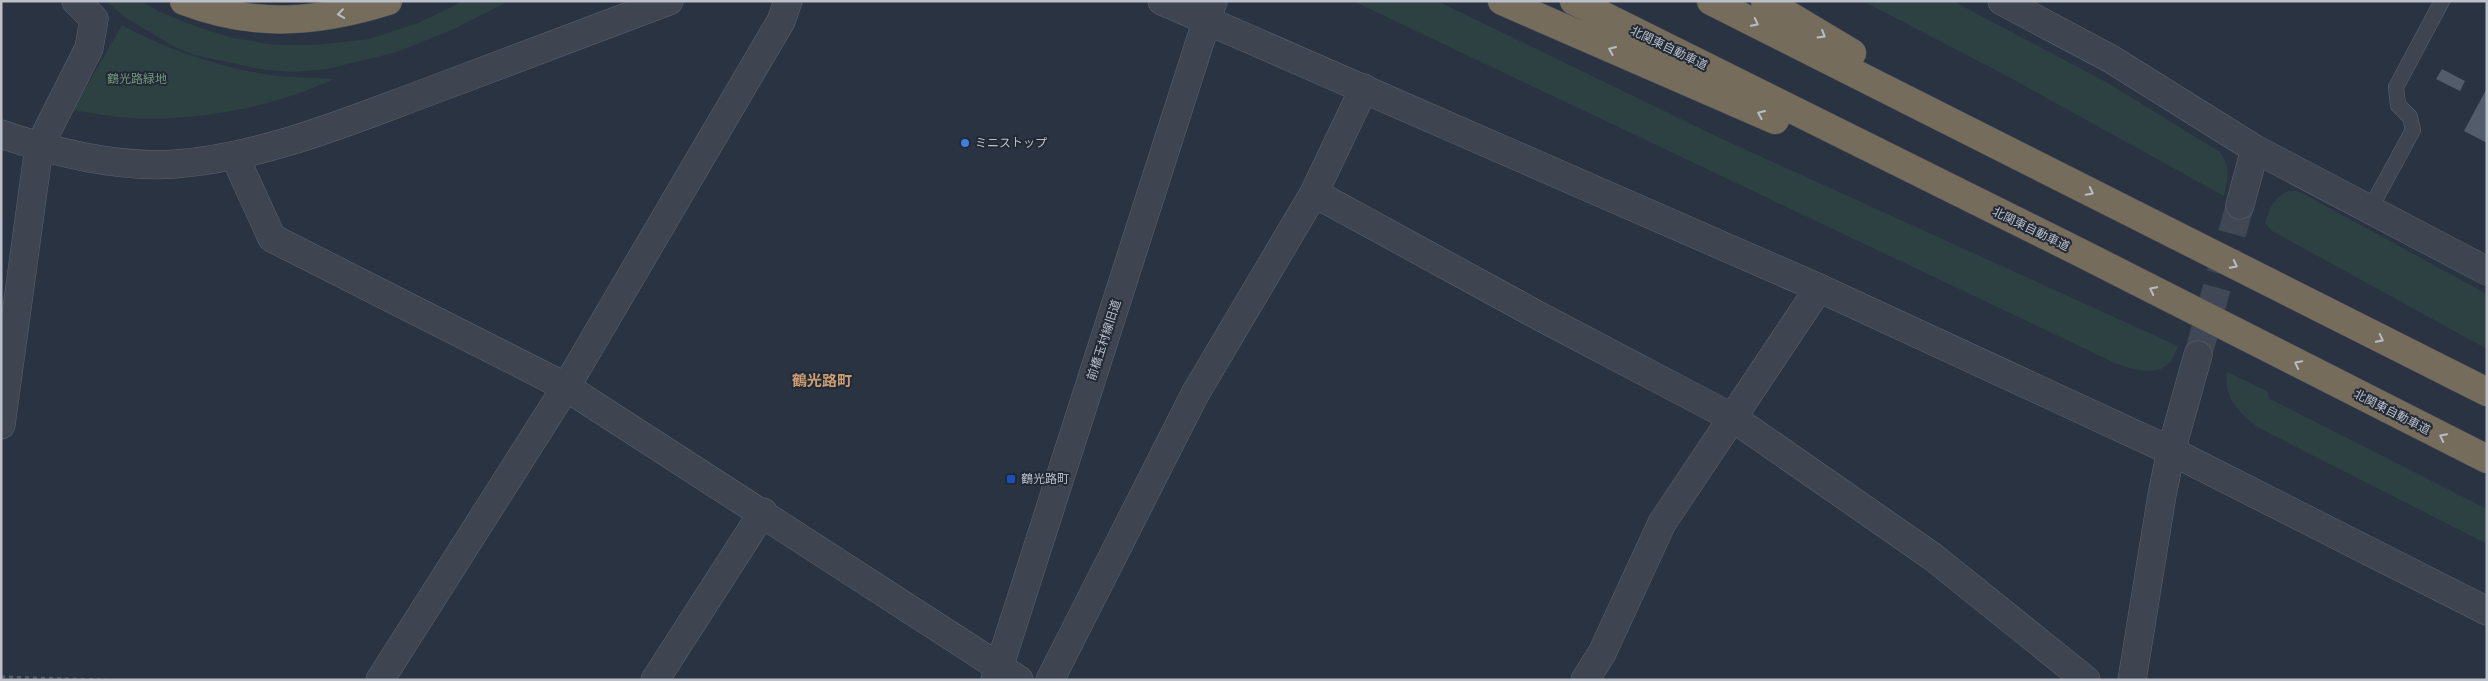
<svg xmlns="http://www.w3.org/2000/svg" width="2488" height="681" font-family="Raleway,'Noto Sans JP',sans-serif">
  <rect width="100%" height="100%" fill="#2a3341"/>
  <path fill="#2d4143" d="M 106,1 L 141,1 L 160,12 L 200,28 L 233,38 L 275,45 L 315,45 L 370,39 L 418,23 L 464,1 L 509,1 L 454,29 L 397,52 L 327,69 L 292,72 L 259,69 L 195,55 L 175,47 L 126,18 Z
    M 1353,1 L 1437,1 L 1720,138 L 2178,346 C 2176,351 2174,357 2171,361 C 2159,378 2130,369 2115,363 Z
    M 1863,1 L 1953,1 L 2106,82 L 2220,152 C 2231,168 2228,177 2224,196 L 2005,75 Z
    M 122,25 C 164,48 210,64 258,73 C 282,78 309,77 334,79 C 274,107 196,122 130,118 C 111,117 92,113 73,110 Z
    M 2288,191 L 2297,191 L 2311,198 L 2487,294 L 2487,349 L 2272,231 L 2265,223 C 2269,209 2274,197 2288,191 Z
    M 2227,372 L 2267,391 L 2270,399 L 2487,509 L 2487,544 L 2261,429 C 2241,415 2223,399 2227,372 Z"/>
  <path fill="#535c6b" d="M 2442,69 L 2465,81 L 2460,91 L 2436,79 Z
    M 2487,88 L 2487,143 L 2464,131 Z"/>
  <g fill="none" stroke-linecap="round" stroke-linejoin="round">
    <path stroke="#404856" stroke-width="28" stroke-dasharray="28 14" stroke-linecap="butt" d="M 2198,355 L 2240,205"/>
    <g stroke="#5c636e" stroke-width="16">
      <path id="service" d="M 2369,211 L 2413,130 L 2410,117 L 2398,105 L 2396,87 L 2442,1"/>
    </g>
    <g stroke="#5c636e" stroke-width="29">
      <path id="minor" d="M 2002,1 L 2111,59 L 2255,149 L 2487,271
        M 235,157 L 272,238 L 566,387 L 1019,680
        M 1314,193 L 1539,316 L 1733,418 L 1933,557 L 2086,680
        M 2240,205 L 2255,149
        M 1,425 L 39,147 L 89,48 L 94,19 L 76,1
        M 380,680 L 566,387 L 781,21 L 788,1
        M 655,680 L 763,512
        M 1050,680 L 1195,394 L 1314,193 L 1364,88
        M 1585,680 L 1602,653 L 1662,523 L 1819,288
        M 2132,680 L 2162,495 L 2171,451 L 2198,355"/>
    </g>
    <g stroke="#5c636e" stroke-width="29">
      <path id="tertiary" d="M 1162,1 L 1819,288 L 2171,451 L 2487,611
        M 1,134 C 56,153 117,168 175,164 C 263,157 344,123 425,93 C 506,62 588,32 669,1
        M 995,680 L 1213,1"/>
    </g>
    <g stroke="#48505b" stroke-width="29">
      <path id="motorway" d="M 184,1 C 254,28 318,23 388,1
        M 1502,1 L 1775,120
        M 1574,1 L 2079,252 L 2487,459
        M 1711,1 L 2487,392
        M 1765,1 L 1852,53"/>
    </g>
    <path stroke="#4c5d61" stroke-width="3" stroke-dasharray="4 4" stroke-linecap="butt" d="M 1,677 L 107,680"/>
    <use href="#service" stroke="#3e4551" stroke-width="15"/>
    <use href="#minor" stroke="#3e4551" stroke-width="28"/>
    <use href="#tertiary" stroke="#3e4551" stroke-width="28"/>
    <use href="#motorway" stroke="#766c5b" stroke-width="28"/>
  </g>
  <defs><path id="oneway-chevron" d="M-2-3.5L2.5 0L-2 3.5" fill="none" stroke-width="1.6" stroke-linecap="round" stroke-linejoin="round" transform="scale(1.25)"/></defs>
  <g stroke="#b8bcc5">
    <use href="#oneway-chevron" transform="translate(341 14) rotate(172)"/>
    <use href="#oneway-chevron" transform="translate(1755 23) rotate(27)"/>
    <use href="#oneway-chevron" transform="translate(1822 35) rotate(31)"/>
    <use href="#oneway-chevron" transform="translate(1612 50) rotate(-157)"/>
    <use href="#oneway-chevron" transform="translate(1761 114) rotate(-157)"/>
    <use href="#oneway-chevron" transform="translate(2090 192) rotate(27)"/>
    <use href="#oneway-chevron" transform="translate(2234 265) rotate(27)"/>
    <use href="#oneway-chevron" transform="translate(2153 290) rotate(-153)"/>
    <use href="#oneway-chevron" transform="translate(2380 339) rotate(27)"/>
    <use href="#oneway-chevron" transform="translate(2298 364) rotate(-153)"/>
    <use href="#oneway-chevron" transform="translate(2443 437) rotate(-153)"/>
  </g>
  <circle fill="#3f7fe0" stroke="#222a36" stroke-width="2" cx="965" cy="143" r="5"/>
  <rect fill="#1a4fb4" stroke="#222a36" stroke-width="2" x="1006" y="474" width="10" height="10" rx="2.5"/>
  <g text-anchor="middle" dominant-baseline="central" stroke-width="4" stroke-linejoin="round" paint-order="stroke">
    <g font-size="12" fill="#bbc0cb" stroke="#222a36">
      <text transform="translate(1669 48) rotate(26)">北関東自動車道</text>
      <text transform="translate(2031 229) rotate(26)">北関東自動車道</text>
      <text transform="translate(1104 340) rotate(-72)">前橋玉村線旧道</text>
      <text transform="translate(2392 412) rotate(27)">北関東自動車道</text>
    </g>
    <g font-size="12" fill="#74997e" stroke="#222a36">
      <text x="137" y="79">鶴光路緑地</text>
    </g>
    <g font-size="12" fill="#bbc0cb" stroke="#222a36" text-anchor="start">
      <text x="975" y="143">ミニストップ</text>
      <text x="1021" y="479">鶴光路町</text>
    </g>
    <g font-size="15" font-weight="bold" fill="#cd9d73" stroke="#222a36">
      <text x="822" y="381">鶴光路町</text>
    </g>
  </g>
  <rect width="2488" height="681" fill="none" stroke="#bbc0cb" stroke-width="5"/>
</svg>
